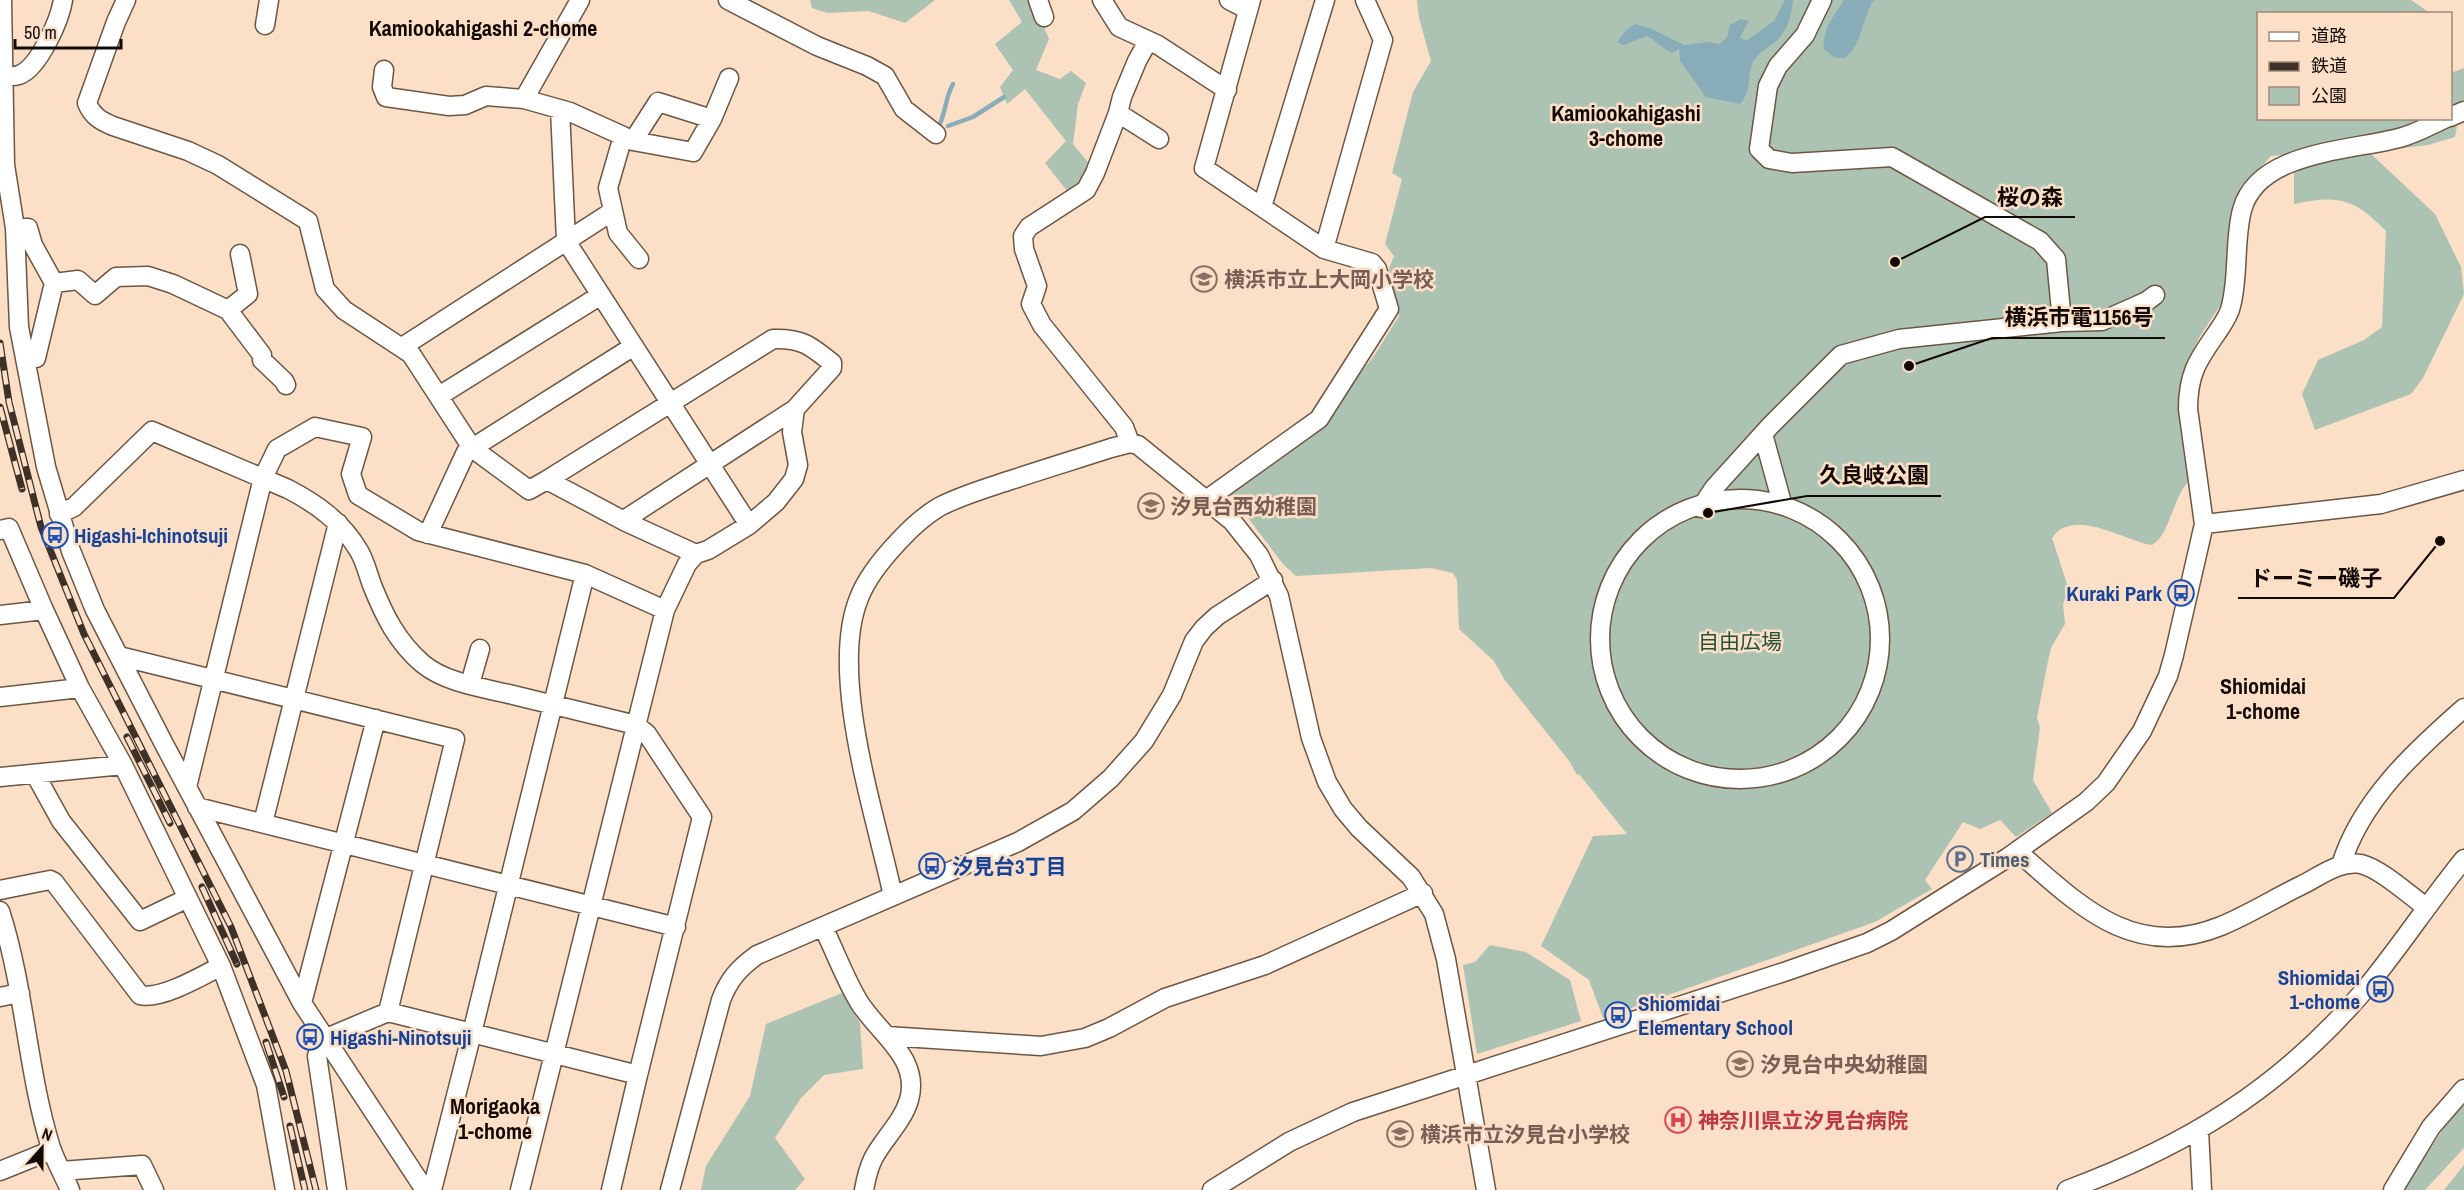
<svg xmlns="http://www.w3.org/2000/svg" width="2464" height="1190" font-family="'Archivo Narrow','Noto Sans JP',sans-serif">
  <rect width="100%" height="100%" fill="#fbdfc7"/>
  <path fill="#acc3b3" d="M 810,0 L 935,0 L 905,23 L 869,11 L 827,13 L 812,8 Z
    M 1009,0 L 1032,0 L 1049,39 L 1036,70 L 1060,79 L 1071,71 L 1086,83 L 1078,104 L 1073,144 L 1090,165 L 1084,178 L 1068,192 L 1045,163 L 1066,141 L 1025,89 L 1007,104 L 1000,87 L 1013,70 L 995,44 L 1022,22 Z
    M 1417,0 L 2411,0 L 2430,13 L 2258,14 L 2258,118 L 2450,118 L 2451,73 L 2464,68 L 2464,102 L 2461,104 L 2455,137 L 2428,145 L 2369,152 L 2435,214 L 2461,267 L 2464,294 L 2423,378 L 2411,394 L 2315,430 L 2302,394 L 2318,360 L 2364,340 L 2382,327 L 2386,231 C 2353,198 2339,195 2294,204 L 2294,154 L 2271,156 L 2242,188 L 2233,218 L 2226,283 L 2221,304 L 2199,338 L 2185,367 L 2182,383 L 2189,457 L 2186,467 L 2188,482 C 2173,498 2169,536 2152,545 C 2125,541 2073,506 2052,538 L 2068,587 L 2063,605 L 2065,624 L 2051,648 L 2048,661 L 2037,718 L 2040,728 L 2033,780 L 2052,813 L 2016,837 L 2000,820 L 1980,829 L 1963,822 L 1925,880 L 1932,889 L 1875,922 L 1603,1018 L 1589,980 L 1541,946 L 1593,836 L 1627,834 L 1579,774 L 1577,775 L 1570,762 L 1504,679 L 1494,661 L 1459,629 L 1457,580 L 1453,573 L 1431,568 L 1296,576 L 1283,564 L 1229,493 L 1337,401 L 1374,356 L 1399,316 L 1389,269 L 1394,256 L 1385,244 L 1402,179 L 1392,173 L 1413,92 L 1431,61 L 1419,18 Z
    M 1490,945 L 1526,952 L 1570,980 L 1581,1021 L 1477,1054 L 1463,965 L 1475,962 Z
    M 842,993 L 860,1023 L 863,1069 L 824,1075 L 801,1098 L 775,1138 L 805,1179 L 795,1190 L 701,1190 L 706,1166 L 750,1096 L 766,1024 Z
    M 2464,1102 L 2464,1148 L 2425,1190 L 2404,1190 L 2448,1121 Z
    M 2464,1165 L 2464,1190 L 2444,1190 Z"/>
  <path fill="#88adb8" d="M 1785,0 L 1793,0 C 1792,15 1787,32 1775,42 C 1767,49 1760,51 1754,60 C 1745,77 1754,87 1740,104 L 1706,97 L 1680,61 L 1679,49 L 1672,53 C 1663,49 1657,41 1647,36 L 1624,45 L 1617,42 L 1626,30 L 1635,24 L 1652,29 L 1684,45 L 1708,42 L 1719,44 L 1727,37 L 1730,25 L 1741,19 L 1749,21 L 1740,37 L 1746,41 L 1774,21 Z
    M 1844,0 L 1874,0 C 1860,20 1857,81 1824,49 C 1822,28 1834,17 1844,0 Z"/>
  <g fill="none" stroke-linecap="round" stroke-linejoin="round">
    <path stroke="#88adb8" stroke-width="4.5" d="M 948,126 L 973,117 L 1004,97
      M 938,128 C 946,113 945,98 953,84"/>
    <g stroke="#6e5642" stroke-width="21">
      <path id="minor" d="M 2,0 L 5,165 L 15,228 L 19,327 L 46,467 L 71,551 L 95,610 L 164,744 L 302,1003 L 425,1190
        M 126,0 L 116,22 L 87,103 C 92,116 101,121 113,126 L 188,151 L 218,165 L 308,221 L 325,289 L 344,310 L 411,354 L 472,448 L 529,490 L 547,480 L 626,522 L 696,554
        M 728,0 L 817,46 L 867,66 L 885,76 L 904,109 L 936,134
        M 1038,0 L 1044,17
        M 1102,0 L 1119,27 L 1158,45 L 1227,90
        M 1229,0 L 1248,10
        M 1822,0 L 1805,35 L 1778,66 L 1768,86 L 1759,149 L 1769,159 L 1792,163 L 1892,157 L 2040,241 L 2056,259 L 2062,322
        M 265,25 L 269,0
        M 384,70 L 382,87 L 386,97 L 449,106 L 465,105 L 486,96 L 524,99 L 570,112 L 623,136 L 608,188 L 618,233 L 639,259
        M 0,76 C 6,76 14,77 19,75 C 39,68 60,19 63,0
        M 524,99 L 580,0
        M 560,109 L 566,241 L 749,525
        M 1118,113 L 1159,139
        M 2450,117 L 2464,111
        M 712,119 L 729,78
        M 623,136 L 633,141 L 658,102 L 712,119 L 693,152 L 633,141
        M 1262,207 L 1325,0
        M 15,228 L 28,228 L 33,245 L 54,283 L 36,358 L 25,359
        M 1324,249 L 1383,40 L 1365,0
        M 54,283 L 78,280 L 95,295 L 116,277 L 148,276 L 173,284 L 228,310 L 262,355 L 262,360 L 284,381 L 286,385
        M 228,310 L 248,294 L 240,254
        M 402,347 L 613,211
        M 439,396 L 601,295
        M 1763,434 L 1782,503
        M 1130,443 L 1124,427 L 1042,325 L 1031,304 L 1037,286 L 1024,249 L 1023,236 L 1029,227 L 1086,190 L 1095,173 L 1118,113 L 1122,97 L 1137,61 L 1148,41
        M 547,480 L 773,339 C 801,338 810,345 832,363 L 832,368 L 795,409 L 624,520
        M1600 639a140 140 0 1 1 280 0a140 140 0 1 1-280 0Z
        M 1206,500 L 1319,419 L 1389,309 L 1377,269 L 1372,263 L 1324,249 L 1204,168 L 1251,0
        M 1701,508 L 1714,488 L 1771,425 L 1841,355 L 1899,339 L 2062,322 L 2102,321 L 2147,301 L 2155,295
        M 59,514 L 74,507 L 152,431 L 288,489 C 317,504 342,522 359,551 C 365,561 368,574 372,585 C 384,615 397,642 423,664 C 446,683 484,688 513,695 C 554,705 595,715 636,725 L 647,734 L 702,817 L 638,1075
        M 2204,524 L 2381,504 L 2464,480
        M 0,530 L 9,528 L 44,610 L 80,688 L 123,765 L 221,966 L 266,1085 L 285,1190
        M 428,534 L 466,452 L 634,346
        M 0,615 L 44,610
        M 119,656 L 455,739 L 388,1012
        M 470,684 L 480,649
        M 0,697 L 80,688
        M 35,774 L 61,821 L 140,921 L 188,898
        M 0,777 L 123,765
        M 187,787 L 263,478 L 277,449 L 315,427 L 362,437 L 351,474 L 358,495 L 418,531 L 585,574 L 665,610
        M 197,807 L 676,927
        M 263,823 L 338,523
        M 2017,851 C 2078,904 2133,962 2221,926 C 2248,915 2275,898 2302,885 C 2320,876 2340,860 2361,864 C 2381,869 2409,895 2426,907
        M 2341,865 C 2361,800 2415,751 2464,708
        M 0,890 L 50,880 L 54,882 L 140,995 C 161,1000 202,976 221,966
        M 893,896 C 876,816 828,674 859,598 C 867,577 882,559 898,542 C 909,530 924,516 939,507 C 962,495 987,488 1011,480 C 1044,469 1077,459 1111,448 L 1130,443 L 1138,445 L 1232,521 L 1259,555 L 1279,596 L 1311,738 L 1327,782 L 1343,809 L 1359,828 L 1411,877 L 1434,914 L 1446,959 L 1486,1190
        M 0,911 C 25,988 27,1071 51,1148 C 56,1162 64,1176 70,1190
        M 823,927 C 835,951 845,979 859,1002 C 878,1033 921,1058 909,1100 C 902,1123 883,1139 873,1159 C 868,1169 866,1179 864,1190
        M 0,997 L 20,993
        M 302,1003 L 376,719
        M 887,1036 L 1041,1046 L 1085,1038 L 1109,1028 L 1165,998 L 1265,965 L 1423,893
        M 2199,1130 L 2202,1190
        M 0,1171 L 52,1150
        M 61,1171 L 142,1165 L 154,1190
        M 337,1190 L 317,1056 L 324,1039 L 388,1012 L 472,1033 L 585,574
        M 432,1190 L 472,1033 L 638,1075 L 611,1190
        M 520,1190 L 665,610 L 687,564 L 696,554 L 708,550 L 749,525 L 776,502 L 794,479 L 798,465 L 792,432 L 795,409
        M 670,1190 L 721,1000 C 729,979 739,968 757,955 L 1018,842 L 1073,811 L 1111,778 L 1144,741 L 1172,695 L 1194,641 L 1204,628 L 1217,616 L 1273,580
        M 1212,1190 L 1289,1142 L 1353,1112 L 1787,971 L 1867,943 L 1891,931 L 2007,858 L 2086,802 L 2106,783 L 2142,731 L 2168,676 L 2174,655 L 2204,524 L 2188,409 C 2188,375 2197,361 2216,334 C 2222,325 2229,316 2231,306 C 2239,275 2234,241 2242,210 C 2258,151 2350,151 2399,138 C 2415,134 2431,125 2446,118
        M 2067,1190 C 2186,1146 2278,1090 2362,993 C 2398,950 2429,902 2464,859
        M 2393,1190 L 2431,1127 L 2464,1089"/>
    </g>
    <use href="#minor" stroke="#fff" stroke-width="18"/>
    <g stroke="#3e3128" stroke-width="7">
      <path id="rail" d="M 0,343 L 9,402 L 41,527 L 84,634 L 231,927 L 286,1071 L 316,1190
        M 0,407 L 22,489
        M 127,737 L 170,823
        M 202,887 L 237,964
        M 266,1042 L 284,1097
        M 290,1126 L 305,1190"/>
    </g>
    <use href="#rail" stroke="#fbdfc7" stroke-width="4.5" stroke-dasharray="14" stroke-linecap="butt"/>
  </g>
  <defs>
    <g id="school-ring" transform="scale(1.35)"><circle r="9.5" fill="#fbdfc7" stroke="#8d6e63" stroke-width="1.5"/><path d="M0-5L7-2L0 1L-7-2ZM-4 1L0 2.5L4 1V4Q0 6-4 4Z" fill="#8d6e63"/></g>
    <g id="bus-ring" transform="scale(1.35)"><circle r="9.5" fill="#fbdfc7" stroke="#1a4fb4" stroke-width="1.5"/><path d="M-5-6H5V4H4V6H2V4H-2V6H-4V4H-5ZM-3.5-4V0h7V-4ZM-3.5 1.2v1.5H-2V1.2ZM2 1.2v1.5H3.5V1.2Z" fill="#1a4fb4"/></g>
    <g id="parking-ring" transform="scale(1.35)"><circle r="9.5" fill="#fbdfc7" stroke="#5c6f8a" stroke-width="1.5"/><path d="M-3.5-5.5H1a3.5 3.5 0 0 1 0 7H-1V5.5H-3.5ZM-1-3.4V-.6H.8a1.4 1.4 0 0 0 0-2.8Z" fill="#5c6f8a"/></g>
    <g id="hospital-ring" transform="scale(1.35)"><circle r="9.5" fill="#fbdfc7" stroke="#e0444e" stroke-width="1.5"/><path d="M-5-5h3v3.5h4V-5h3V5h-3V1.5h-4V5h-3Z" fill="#e0444e"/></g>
  </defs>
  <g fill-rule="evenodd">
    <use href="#school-ring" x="1204" y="279"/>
    <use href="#school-ring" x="1151" y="506"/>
    <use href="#bus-ring" x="55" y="535"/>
    <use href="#bus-ring" x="2181" y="593"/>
    <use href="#parking-ring" x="1960" y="859"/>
    <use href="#bus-ring" x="932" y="866"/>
    <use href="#bus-ring" x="2380" y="989"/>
    <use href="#bus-ring" x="1618" y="1015"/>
    <use href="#bus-ring" x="310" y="1037"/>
    <use href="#school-ring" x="1740" y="1064"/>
    <use href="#hospital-ring" x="1678" y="1120"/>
    <use href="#school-ring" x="1400" y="1134"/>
  </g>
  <g text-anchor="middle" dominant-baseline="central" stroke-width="5" stroke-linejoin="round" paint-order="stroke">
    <g font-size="21" font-weight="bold" fill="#785e54" stroke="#fbdfc7" text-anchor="start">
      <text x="1224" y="279">横浜市立上大岡小学校</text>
      <text x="1170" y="506">汐見台西幼稚園</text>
      <text x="1760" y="1064">汐見台中央幼稚園</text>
      <text x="1420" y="1134">横浜市立汐見台小学校</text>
    </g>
    <g font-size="21" font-weight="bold" fill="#164399" stroke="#fbdfc7" text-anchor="start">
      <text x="74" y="535">Higashi-Ichinotsuji</text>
      <text x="2162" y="593" text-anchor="end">Kuraki Park</text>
      <text x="952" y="866">汐見台3丁目</text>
      <text x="2360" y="977" text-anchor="end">Shiomidai<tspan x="2360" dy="24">1-chome</tspan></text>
      <text x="1638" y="1003">Shiomidai<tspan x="1638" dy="24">Elementary School</tspan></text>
      <text x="330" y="1037">Higashi-Ninotsuji</text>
    </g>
    <g font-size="21" fill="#205236" stroke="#fbdfc7">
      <text x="1740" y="641">自由広場</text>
    </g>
    <g font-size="21" font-weight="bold" fill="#4e5e75" stroke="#fbdfc7" text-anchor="start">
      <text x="1980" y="859">Times</text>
    </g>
    <g font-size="21" font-weight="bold" fill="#be3a42" stroke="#fbdfc7" text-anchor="start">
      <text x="1698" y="1120">神奈川県立汐見台病院</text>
    </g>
    <g font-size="22" font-weight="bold" fill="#120903" stroke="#fbdfc7">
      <text x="483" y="28">Kamiookahigashi 2-chome</text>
      <text x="1626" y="113">Kamiookahigashi<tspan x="1626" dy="25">3-chome</tspan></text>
      <text x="2263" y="686">Shiomidai<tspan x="2263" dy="25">1-chome</tspan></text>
      <text x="495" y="1106">Morigaoka<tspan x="495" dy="25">1-chome</tspan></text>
    </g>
  </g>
  <path fill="none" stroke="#120903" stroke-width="2" d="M1895 262L1985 217H2075M1909 366L1992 338H2165M1708 513L1807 496H1941M2440 541L2394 598H2238"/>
  <g fill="#120903" stroke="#fbdfc7" stroke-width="2">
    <circle cx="1895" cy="262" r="6"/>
    <circle cx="1909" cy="366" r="6"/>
    <circle cx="1708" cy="513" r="6"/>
    <circle cx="2440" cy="541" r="6"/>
  </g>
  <g font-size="22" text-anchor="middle" font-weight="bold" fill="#120903" stroke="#fbdfc7" stroke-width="5" stroke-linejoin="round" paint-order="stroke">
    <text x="2030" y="205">桜の森</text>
    <text x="2079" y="325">横浜市電1156号</text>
    <text x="1874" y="483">久良岐公園</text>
    <text x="2316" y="586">ドーミー磯子</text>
  </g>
  <rect x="2257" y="12" width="195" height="108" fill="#fbdfc7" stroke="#9e8979" stroke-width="1.5"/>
  <rect x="2269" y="32" width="30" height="9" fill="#ffffff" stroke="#9e8979" stroke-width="1.5"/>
  <text x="2311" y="42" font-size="18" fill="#120903">道路</text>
  <rect x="2269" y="62" width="30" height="9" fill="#3e3128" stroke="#9e8979" stroke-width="1.5"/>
  <text x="2311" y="72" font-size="18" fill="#120903">鉄道</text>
  <rect x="2269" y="87" width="30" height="18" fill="#acc3b3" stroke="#9e8979" stroke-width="1.5"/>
  <text x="2311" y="102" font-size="18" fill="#120903">公園</text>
  <g transform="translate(42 1148) rotate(21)" stroke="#fbdfc7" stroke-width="4.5" paint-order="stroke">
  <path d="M0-4.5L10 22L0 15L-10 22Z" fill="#120903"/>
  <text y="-9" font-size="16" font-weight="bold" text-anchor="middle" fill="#120903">N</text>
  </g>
  <path d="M15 39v9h106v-9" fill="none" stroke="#120903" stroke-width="3"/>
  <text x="24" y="39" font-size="18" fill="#120903" stroke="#fbdfc7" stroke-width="4.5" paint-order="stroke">50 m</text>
</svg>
